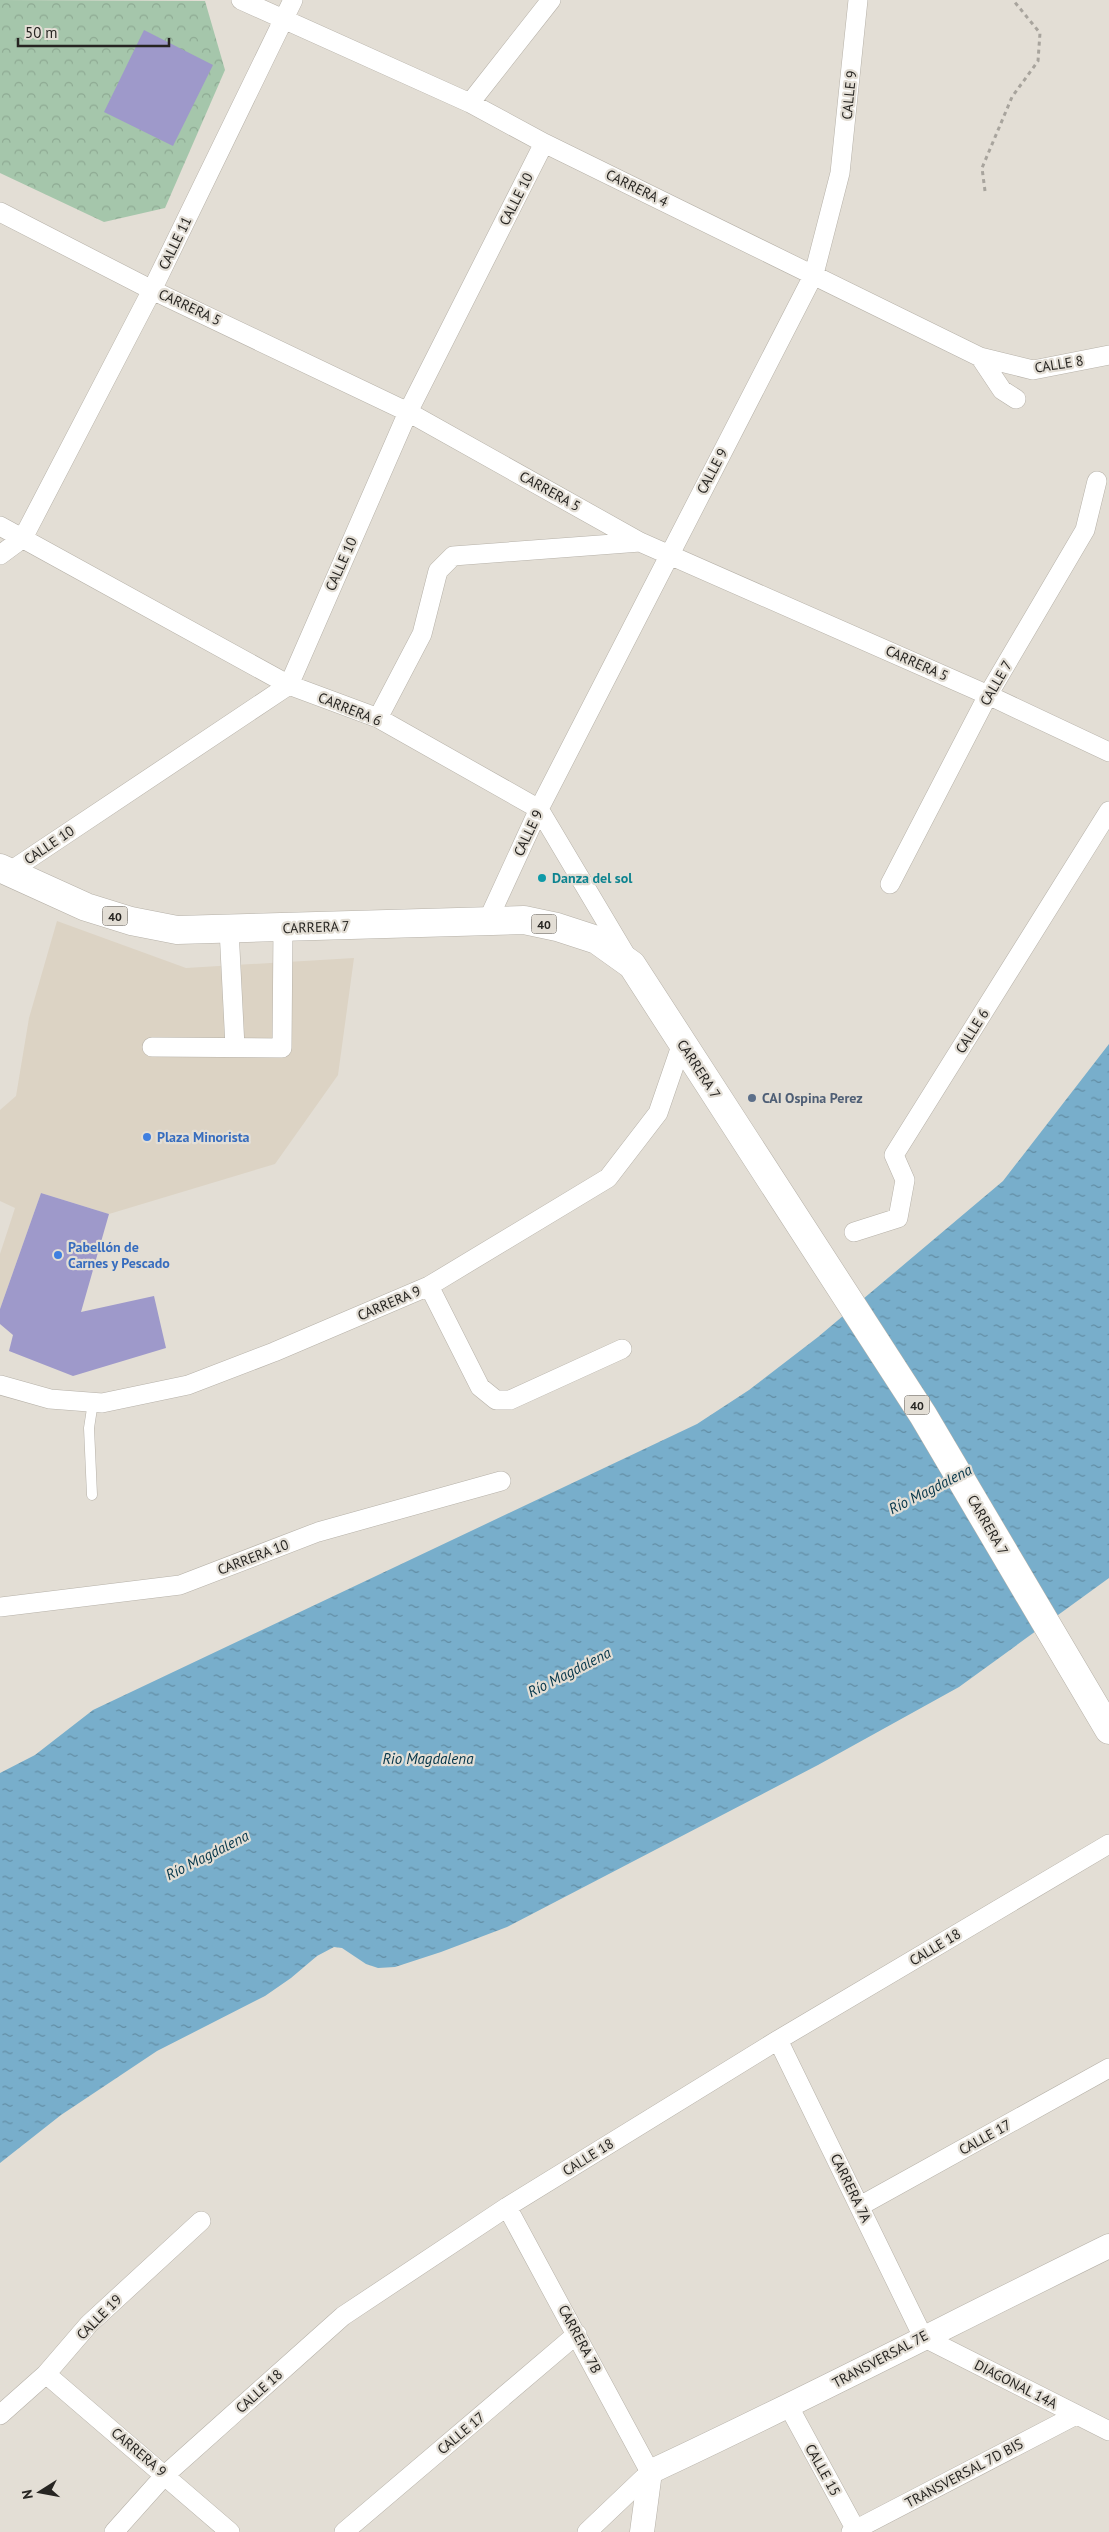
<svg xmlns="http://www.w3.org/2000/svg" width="1109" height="2532" font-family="'PT Sans',sans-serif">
  <defs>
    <pattern id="park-crowns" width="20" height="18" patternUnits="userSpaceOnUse" patternTransform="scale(1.25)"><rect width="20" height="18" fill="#a5c6ab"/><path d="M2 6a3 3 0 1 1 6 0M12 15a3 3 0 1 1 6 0" fill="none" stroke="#8eaa93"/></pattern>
    <pattern id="water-ripples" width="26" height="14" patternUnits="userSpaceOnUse" patternTransform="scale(1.25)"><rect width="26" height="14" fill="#78aecb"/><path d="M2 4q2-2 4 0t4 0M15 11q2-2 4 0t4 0" fill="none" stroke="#628da4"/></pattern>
  </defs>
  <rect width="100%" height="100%" fill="#e3ded5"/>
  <path fill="#dcd3c4" d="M 57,921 L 186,968 L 354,958 L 338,1075 L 275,1164 L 109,1214 L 41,1193 L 0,1309 L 0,1254 L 15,1208 L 0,1201 L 0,1110 L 16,1096 L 29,1018 Z"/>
  <path fill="url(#park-crowns)" d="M 0,0 L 205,1 L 225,70 L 165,208 L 104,222 L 0,173 Z"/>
  <path fill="url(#water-ripples)" d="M 1109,1044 L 1109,1578 L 959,1687 L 818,1765 L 507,1927 L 441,1952 L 395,1967 L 378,1968 L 366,1964 L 342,1948 L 334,1947 L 317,1956 L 291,1978 L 265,1996 L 157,2051 L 61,2115 L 0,2163 L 0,1773 L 35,1755 L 93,1710 L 697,1424 L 749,1390 L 818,1337 L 1003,1181 Z"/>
  <path fill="#9e99ca" d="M 144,30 L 213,65 L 173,146 L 104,112 Z
    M 41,1193 L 109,1214 L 81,1312 L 154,1296 L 166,1348 L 73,1376 L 9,1351 L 13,1335 L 0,1324 L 0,1309 Z"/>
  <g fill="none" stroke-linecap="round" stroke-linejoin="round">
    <g stroke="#b6b1a8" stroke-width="11">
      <path id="service" d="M 92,1495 L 89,1428 L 93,1402"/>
    </g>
    <g stroke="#b6b1a8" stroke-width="20">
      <path id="minor" d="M 241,0 L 470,103 L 544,143 L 980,357 L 1002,390 L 1016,399
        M 470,103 L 551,0
        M 0,212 L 152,290 L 408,412 L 640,542 L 988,695 L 1109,752
        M 980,357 L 1033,370 L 1109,355
        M 0,526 L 289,685 L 378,718 L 539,809 L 627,957
        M 0,555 L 23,538 L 152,290 L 293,0
        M 378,718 L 422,634 L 438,571 L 453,556 L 640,542
        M 9,872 L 289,685 L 408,412 L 544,143
        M 890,884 L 988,695 L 1085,530 L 1097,481
        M 488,920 L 539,809 L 814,274 L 840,173 L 858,0
        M 229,929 L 235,1047
        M 152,1047 L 282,1048 L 283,928
        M 854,1232 L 898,1218 L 905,1180 L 894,1155 L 1109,811
        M 429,1286 L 480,1387 L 496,1400 L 510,1400 L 622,1349
        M 0,1385 L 50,1399 L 102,1403 L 188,1385 L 274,1352 L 429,1286 L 608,1178 L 658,1113 L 682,1043
        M 0,1607 L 180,1585 L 318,1532 L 501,1481
        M 778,2040 L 923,2337 L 1109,2431
        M 860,2206 L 1109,2068
        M 507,2207 L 650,2472 L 587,2532
        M 46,2374 L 230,2532
        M 789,2407 L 857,2532
        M 0,2415 L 46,2374 L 89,2324 L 201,2221
        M 114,2532 L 165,2475 L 343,2316 L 507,2207 L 778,2040 L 1109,1844
        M 344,2532 L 577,2334
        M 851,2532 L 1076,2415"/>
    </g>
    <g stroke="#b6b1a8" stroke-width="25">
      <path id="tertiary" d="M 642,2532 L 650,2472 C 805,2400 956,2321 1109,2246"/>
    </g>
    <g stroke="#b6b1a8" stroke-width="29">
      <path id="primary" d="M 0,868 L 86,907 L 131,921 L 177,930 L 524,920 L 557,927 L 597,940 L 632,965 L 923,1415 L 1109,1730"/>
    </g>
    <path stroke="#a8a49d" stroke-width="3" stroke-dasharray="4 4" stroke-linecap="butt" d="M 985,191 L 982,168 L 1012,97 L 1038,61 L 1040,33 L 1013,0"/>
    <use href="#service" stroke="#fff" stroke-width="10"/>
    <use href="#minor" stroke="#fff" stroke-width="19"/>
    <use href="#tertiary" stroke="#fff" stroke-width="24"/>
    <use href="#primary" stroke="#fff" stroke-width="28"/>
  </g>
  <circle fill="#0f9aa8" stroke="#e3ded5" stroke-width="2" cx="542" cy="878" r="5"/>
  <circle fill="#5c6f8a" stroke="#e3ded5" stroke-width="2" cx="752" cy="1098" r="5"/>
  <g fill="#3f7fe0" stroke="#e3ded5" stroke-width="2">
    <circle cx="147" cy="1137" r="5"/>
    <circle cx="58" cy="1255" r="5"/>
  </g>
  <g text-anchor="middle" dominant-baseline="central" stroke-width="4.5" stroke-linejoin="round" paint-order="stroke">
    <g fill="#e3ded5" stroke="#5f5c58" stroke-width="1">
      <rect x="102.5" y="906.5" width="25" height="19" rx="4"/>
      <rect x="531.5" y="914.5" width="25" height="19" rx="4"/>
      <rect x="904.5" y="1395.5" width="25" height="19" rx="4"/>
    </g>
    <g font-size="12" font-weight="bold" fill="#272522">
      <text x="115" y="916">40</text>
      <text x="544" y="924">40</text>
      <text x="917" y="1405">40</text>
    </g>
    <g font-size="14" fill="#272522" stroke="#e3ded5">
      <text transform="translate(849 95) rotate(-84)">CALLE 9</text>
      <text transform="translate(637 188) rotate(26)">CARRERA 4</text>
      <text transform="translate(516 199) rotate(-63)">CALLE 10</text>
      <text transform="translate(175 243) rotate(-64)">CALLE 11</text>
      <text transform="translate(190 307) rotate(25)">CARRERA 5</text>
      <text transform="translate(1059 364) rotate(-9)">CALLE 8</text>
      <text transform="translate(712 471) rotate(-62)">CALLE 9</text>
      <text transform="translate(550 491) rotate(29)">CARRERA 5</text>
      <text transform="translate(341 564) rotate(-66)">CALLE 10</text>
      <text transform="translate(917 663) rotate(24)">CARRERA 5</text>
      <text transform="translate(996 683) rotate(-60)">CALLE 7</text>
      <text transform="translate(350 709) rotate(22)">CARRERA 6</text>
      <text transform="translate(528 833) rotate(-65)">CALLE 9</text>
      <text transform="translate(49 845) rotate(-34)">CALLE 10</text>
      <text transform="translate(316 927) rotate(-2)">CARRERA 7</text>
      <text transform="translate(972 1031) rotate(-58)">CALLE 6</text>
      <text transform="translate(699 1069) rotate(57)">CARRERA 7</text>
      <text transform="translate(389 1303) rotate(-23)">CARRERA 9</text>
      <text transform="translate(988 1525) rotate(60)">CARRERA 7</text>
      <text transform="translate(253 1557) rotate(-21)">CARRERA 10</text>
      <text transform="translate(935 1947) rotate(-31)">CALLE 18</text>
      <text transform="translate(985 2137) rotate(-29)">CALLE 17</text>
      <text transform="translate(588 2157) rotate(-32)">CALLE 18</text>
      <text transform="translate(851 2188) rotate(64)">CARRERA 7A</text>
      <text transform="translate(99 2317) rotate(-45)">CALLE 19</text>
      <text transform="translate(580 2339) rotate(62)">CARRERA 7B</text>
      <text transform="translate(880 2359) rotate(-28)">TRANSVERSAL 7E</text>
      <text transform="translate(1016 2384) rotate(27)">DIAGONAL 14A</text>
      <text transform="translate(259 2391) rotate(-42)">CALLE 18</text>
      <text transform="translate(461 2433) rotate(-40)">CALLE 17</text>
      <text transform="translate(139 2452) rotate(40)">CARRERA 9</text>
      <text transform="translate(823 2470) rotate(61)">CALLE 15</text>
      <text transform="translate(964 2473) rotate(-28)">TRANSVERSAL 7D BIS</text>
    </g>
    <g font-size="14" font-weight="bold" fill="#0d838f" stroke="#e3ded5" text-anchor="start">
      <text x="552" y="878">Danza del sol</text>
    </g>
    <g font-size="14" font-weight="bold" fill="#4e5e75" stroke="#e3ded5" text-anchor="start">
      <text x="762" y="1098">CAI Ospina Perez</text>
    </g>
    <g font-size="14" font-weight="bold" fill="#366cbe" stroke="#e3ded5" text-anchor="start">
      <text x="157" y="1137">Plaza Minorista</text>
      <text x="68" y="1247">Pabellón de<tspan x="68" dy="16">Carnes y Pescado</tspan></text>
    </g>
    <g font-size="15" font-style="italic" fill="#043549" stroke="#e3ded5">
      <text transform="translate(930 1489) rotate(-27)">Río Magdalena</text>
      <text transform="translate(569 1672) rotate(-27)">Río Magdalena</text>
      <text x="428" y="1758">Rio Magdalena</text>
      <text transform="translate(207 1855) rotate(-27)">Río Magdalena</text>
    </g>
  </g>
  <g transform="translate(40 2492) rotate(259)" stroke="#e3ded5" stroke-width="4" paint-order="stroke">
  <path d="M0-4L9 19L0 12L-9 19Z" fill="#272522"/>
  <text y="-8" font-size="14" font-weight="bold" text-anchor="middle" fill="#272522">N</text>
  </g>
  <path d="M18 38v8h151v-8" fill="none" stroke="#272522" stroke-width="2.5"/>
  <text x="25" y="38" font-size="15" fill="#272522" stroke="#e3ded5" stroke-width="4" paint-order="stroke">50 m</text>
</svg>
